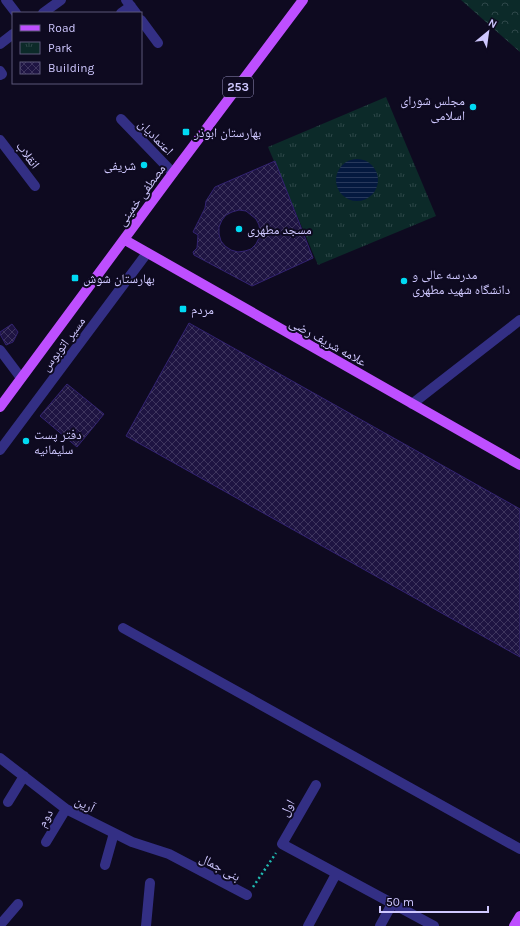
<svg xmlns="http://www.w3.org/2000/svg" width="520" height="926" font-family="Karla,'Noto Naskh Arabic',sans-serif">
  <defs>
    <pattern id="forest-crowns" width="20" height="18" patternUnits="userSpaceOnUse"><rect width="20" height="18" fill="#0c2a29"/><path d="M2 6a3 3 0 1 1 6 0M12 15a3 3 0 1 1 6 0" fill="none" stroke="#2e4749"/></pattern>
    <pattern id="park-tufts" width="24" height="20" patternUnits="userSpaceOnUse"><rect width="24" height="20" fill="#0c2a29"/><path d="M3 7l-1-3M5 7V3M7 7l1-3M15 17l-1-3M17 17v-4M19 17l1-3" fill="none" stroke="#2e4749"/></pattern>
    <pattern id="water-rules" width="6" height="5" patternUnits="userSpaceOnUse"><rect width="6" height="5" fill="#04193f"/><path d="M0 2.5h6" fill="none" stroke="#28395c"/></pattern>
    <pattern id="building-cross-hatch" width="8" height="8" patternUnits="userSpaceOnUse"><rect width="8" height="8" fill="#1e1442"/><path d="M0 0l8 8M0 8l8-8" fill="none" stroke="#3e355e"/></pattern>
  </defs>
  <rect width="100%" height="100%" fill="#0e0a20"/>
  <path fill="url(#forest-crowns)" d="M 461,0 L 520,0 L 520,52 Z"/>
  <path fill="url(#park-tufts)" d="M 386,97 L 436,216 L 318,265 L 268,147 Z"/>
  <path fill="url(#water-rules)" d="M336 180a21 21 0 1 1 42 0a21 21 0 1 1-42 0Z"/>
  <path fill="url(#building-cross-hatch)" stroke="#332371" fill-rule="evenodd" d="M 275,161 L 313,258 L 252,286 L 194,255 L 193,252 L 197,248 L 198,235 L 193,232 L 205,208 L 206,201 L 215,187 ZM 239,210 L 246,211 L 256,219 L 259,225 L 260,232 L 259,238 L 256,244 L 251,249 L 245,251 L 238,252 L 231,250 L 225,246 L 221,241 L 219,234 L 219,227 L 222,220 L 226,215 L 232,212 Z
    M 189,323 L 520,509 L 520,657 L 126,436 Z
    M 12,324 L 18,332 L 13,342 L 6,345 L 0,334 L 0,332 Z
    M 67,384 L 104,414 L 77,447 L 40,416 Z"/>
  <g fill="none" stroke-linecap="round" stroke-linejoin="round">
    <path stroke="#20bcb3" stroke-width="2.5" stroke-dasharray="2 3" stroke-linecap="butt" d="M 253,887 L 276,853"/>
    <path stroke="#332f84" stroke-width="10" d="M 6,0 L 16,13
      M 126,0 L 136,13
      M 43,13 L 61,0
      M 121,13 L 131,6
      M 141,20 L 158,43
      M 0,44 L 13,34
      M 0,71 L 2,74 L 0,75
      M 121,119 L 173,173
      M 0,140 L 35,186
      M 0,350 L 21,378
      M 412,404 L 520,320
      M 0,450 L 147,253
      M 123,628 L 520,849
      M 0,758 L 66,809 L 132,842 L 169,854 L 247,895
      M 316,785 L 282,844 L 434,926
      M 8,802 L 24,776
      M 46,842 L 66,809
      M 105,865 L 114,833
      M 0,925 L 18,904
      M 146,926 L 150,883
      M 308,926 L 336,874
      M 380,926 L 392,904"/>
    <path stroke="#be4fff" stroke-width="10" d="M 125,240 L 520,465
      M 0,407 L 173,173 L 303,0
      M 514,926 L 520,916"/>
  </g>
  <g fill="#00daf3" stroke="#0e0a20" stroke-width="1.5">
    <circle cx="473" cy="107" r="4"/>
    <rect x="182" y="128" width="8" height="8" rx="2"/>
    <circle cx="144" cy="165" r="4"/>
    <circle cx="239" cy="229" r="4"/>
    <rect x="71" y="274" width="8" height="8" rx="2"/>
    <circle cx="404" cy="281" r="4"/>
    <rect x="179" y="305" width="8" height="8" rx="2"/>
    <circle cx="26" cy="441" r="4"/>
  </g>
  <g text-anchor="middle" dominant-baseline="central" stroke-width="4" stroke-linejoin="round" paint-order="stroke">
    <rect fill="#0e0a20" stroke="#958fbc" stroke-width="1" x="223" y="77" width="30" height="20" rx="3"/>
    <g font-size="12" font-weight="bold" fill="#cfc8ff">
      <text x="238" y="87">253</text>
    </g>
    <g font-size="13" fill="#cfc8ff" stroke="#0e0a20" text-anchor="start">
      <text x="465" y="100" text-anchor="end">مجلس شورای<tspan x="465" dy="15">اسلامی</tspan></text>
      <text x="194" y="132">بهارستان ابوذر</text>
      <text x="136" y="165" text-anchor="end">شریفی</text>
      <text x="247" y="229">مسجد مطهری</text>
      <text x="412" y="274">مدرسه عالی و<tspan x="412" dy="15">دانشگاه شهید مطهری</tspan></text>
      <text x="83" y="278">بهارستان شوش</text>
      <text x="191" y="309">مردم</text>
      <text x="34" y="434">دفتر پست<tspan x="34" dy="15">سلیمانیه</tspan></text>
    </g>
    <g font-size="13" fill="#cfc8ff" stroke="#0e0a20">
      <text transform="translate(156 137) rotate(46)">اعتمادیان</text>
      <text transform="translate(28 155) rotate(53)">انقلاب</text>
      <text transform="translate(141 195) rotate(-54)">مصطفی خمینی</text>
      <text transform="translate(328 342) rotate(29)">علامه شریف رضی</text>
      <text transform="translate(63 344) rotate(-53)">مسیر اتوبوس</text>
      <text transform="translate(85 804) rotate(27)">آرین</text>
      <text transform="translate(287 808) rotate(-60)">اول</text>
      <text transform="translate(45 818) rotate(-59)">دوم</text>
      <text transform="translate(220 867) rotate(28)">بنی جمال</text>
    </g>
  </g>
  <rect x="12" y="12" width="130" height="72" fill="#0e0a20" stroke="#5b5679"/>
  <rect x="20" y="25" width="20" height="6" fill="#be4fff" stroke="#5b5679"/>
  <text x="48" y="32" font-size="12" fill="#cfc8ff">Road</text>
  <rect x="20" y="42" width="20" height="12" fill="url(#park-tufts)" stroke="#5b5679"/>
  <text x="48" y="52" font-size="12" fill="#cfc8ff">Park</text>
  <rect x="20" y="62" width="20" height="12" fill="url(#building-cross-hatch)" stroke="#5b5679"/>
  <text x="48" y="72" font-size="12" fill="#cfc8ff">Building</text>
  <g transform="translate(488 32) rotate(29)" stroke="#0e0a20" stroke-width="3" paint-order="stroke">
  <path d="M0-3L7 15L0 10L-7 15Z" fill="#cfc8ff"/>
  <text y="-6" font-size="11" font-weight="bold" text-anchor="middle" fill="#cfc8ff">N</text>
  </g>
  <path d="M380 906v6h108v-6" fill="none" stroke="#cfc8ff" stroke-width="2"/>
  <text x="386" y="906" font-size="12" fill="#cfc8ff" stroke="#0e0a20" stroke-width="3" paint-order="stroke">50 m</text>
</svg>
